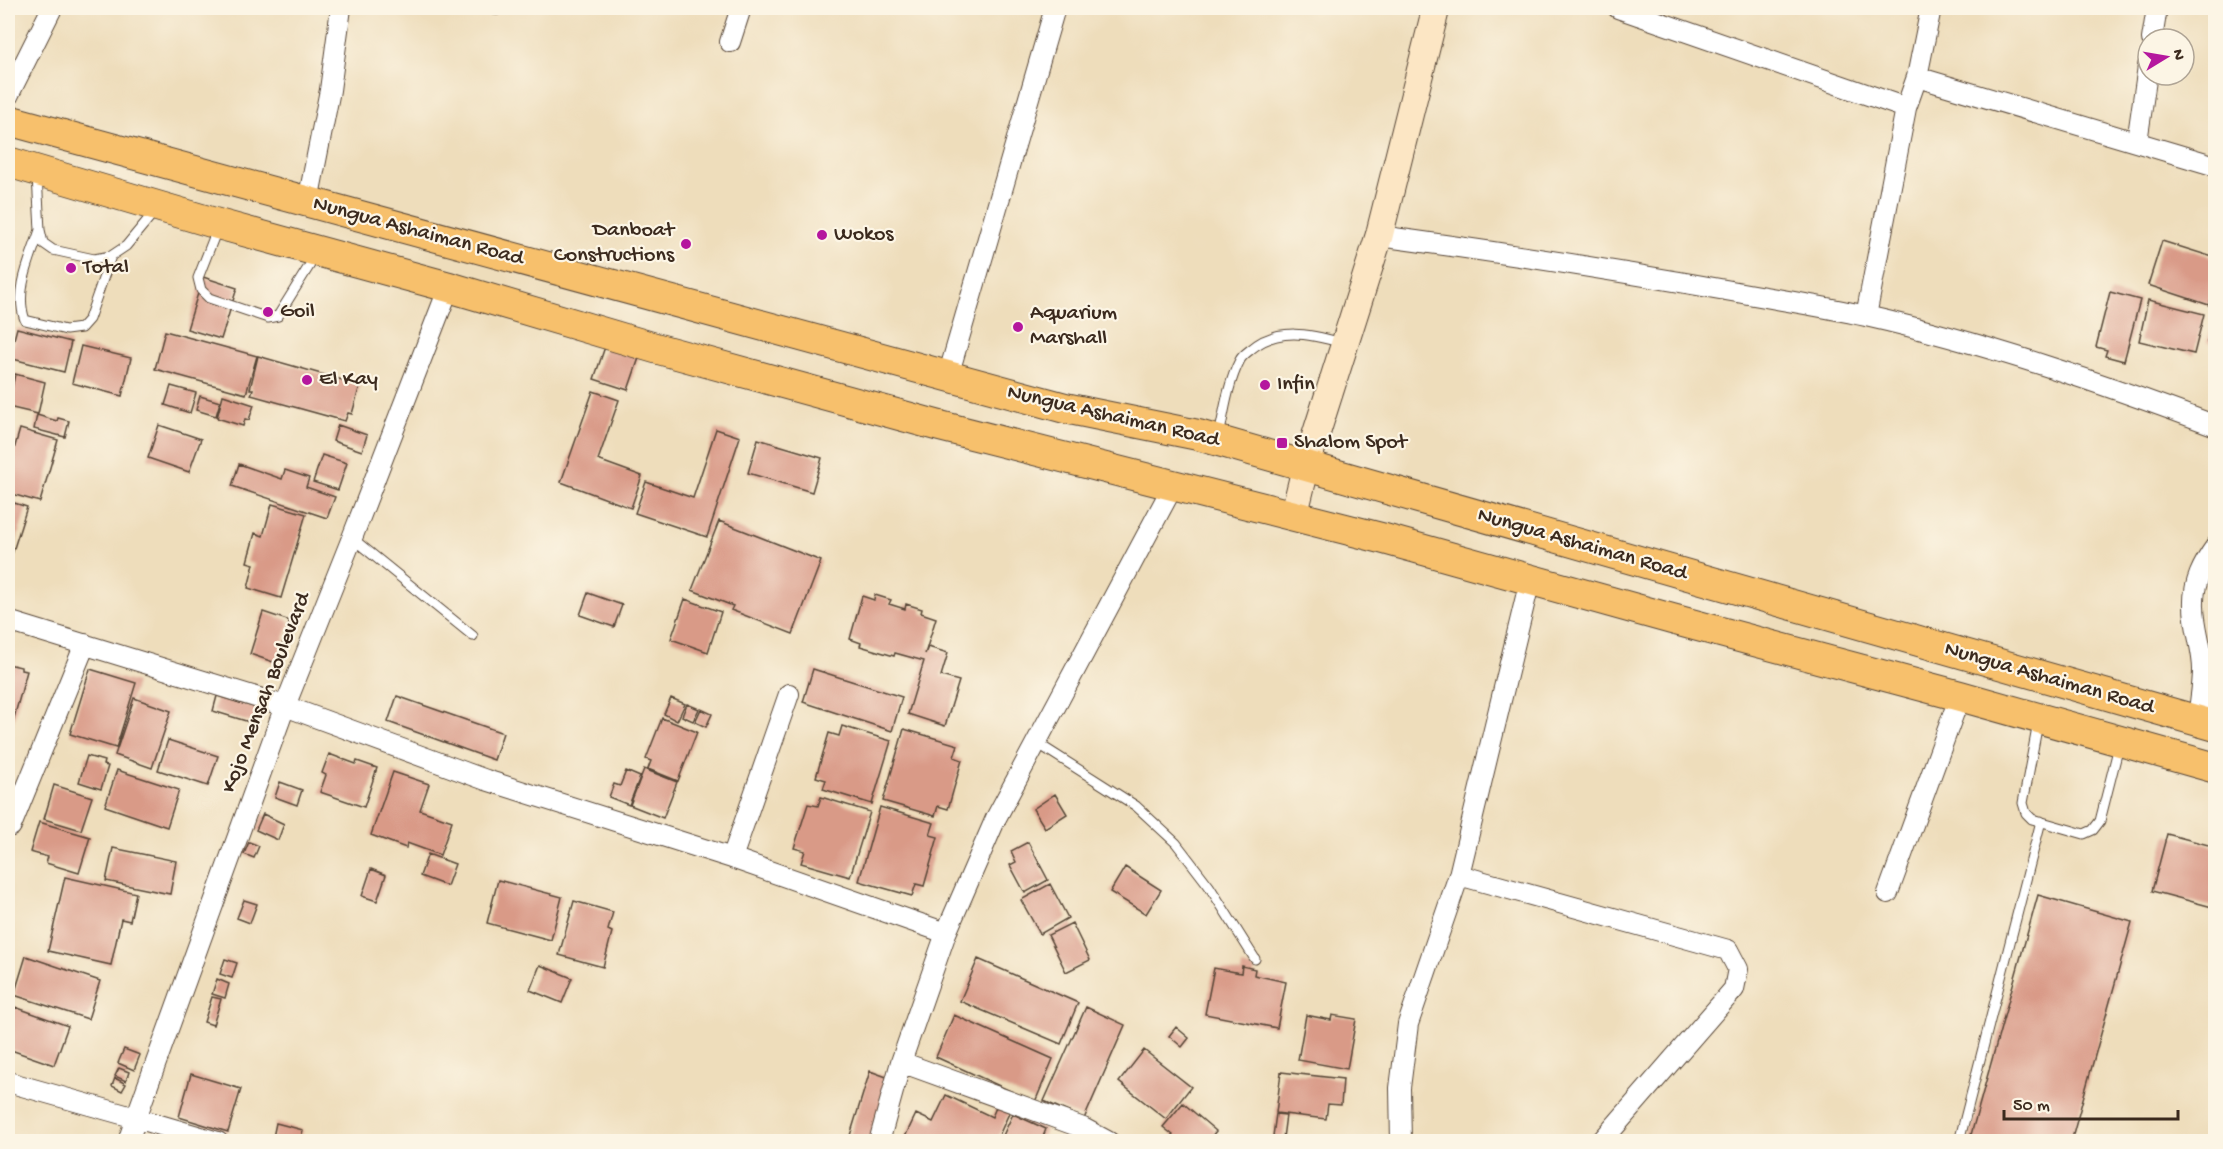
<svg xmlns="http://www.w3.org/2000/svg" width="2223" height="1149" font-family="'Gochi Hand',sans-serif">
  <rect width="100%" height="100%" fill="#fcf5e5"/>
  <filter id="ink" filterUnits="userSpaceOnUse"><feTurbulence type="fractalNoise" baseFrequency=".0167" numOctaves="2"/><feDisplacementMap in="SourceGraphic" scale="12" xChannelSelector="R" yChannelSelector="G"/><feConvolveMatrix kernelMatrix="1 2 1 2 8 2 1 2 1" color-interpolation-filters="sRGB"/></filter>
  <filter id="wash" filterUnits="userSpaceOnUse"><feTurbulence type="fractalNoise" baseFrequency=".008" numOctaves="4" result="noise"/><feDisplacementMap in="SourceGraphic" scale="24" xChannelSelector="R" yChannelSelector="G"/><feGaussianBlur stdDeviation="1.35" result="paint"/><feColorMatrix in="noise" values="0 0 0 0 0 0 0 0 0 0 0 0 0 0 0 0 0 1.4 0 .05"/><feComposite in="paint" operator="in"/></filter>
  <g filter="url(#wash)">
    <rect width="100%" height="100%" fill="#edb"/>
    <g id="blocks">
      <path fill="#d99a87" d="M 2162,241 L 2216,258 L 2216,284 L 2209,305 L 2148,285 Z
        M 203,277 L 237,288 L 221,339 L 187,329 Z
        M 2110,292 L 2140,300 L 2124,361 L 2105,356 L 2107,350 L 2096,347 Z
        M 2148,300 L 2204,314 L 2194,354 L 2139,341 Z
        M 2216,315 L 2216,345 L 2207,342 Z
        M 17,328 L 71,342 L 64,372 L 9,358 Z
        M 165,331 L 257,356 L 246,394 L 155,369 Z
        M 609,335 L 641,352 L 628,390 L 594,379 Z
        M 81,346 L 131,358 L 122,396 L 72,383 Z
        M 258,356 L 360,385 L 352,414 L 348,413 L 345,421 L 251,395 L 253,389 L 250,389 Z
        M 15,374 L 45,382 L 38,414 L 8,407 Z
        M 171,386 L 196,393 L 190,413 L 165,405 Z
        M 593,391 L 619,400 L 598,460 L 642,476 L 631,508 L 561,482 Z
        M 223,395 L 254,405 L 249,420 L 245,419 L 243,426 L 217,418 Z
        M 200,396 L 220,402 L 216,416 L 196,410 Z
        M 37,415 L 57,421 L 58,418 L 69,421 L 65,437 L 34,429 Z
        M 159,425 L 201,439 L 189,472 L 148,458 Z
        M 338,425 L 367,435 L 362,451 L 333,441 Z
        M 20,429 L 58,440 L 40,502 L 8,493 L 8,470 Z
        M 716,429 L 740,437 L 707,537 L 635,513 L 646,482 L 693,498 Z
        M 758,439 L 822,458 L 812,492 L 748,473 Z
        M 322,455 L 347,463 L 338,490 L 313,482 Z
        M 239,464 L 282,479 L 285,470 L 309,478 L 306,487 L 335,497 L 327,518 L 232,486 Z
        M 8,501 L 27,507 L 10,561 L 8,560 Z
        M 272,504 L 306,514 L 281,598 L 248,588 L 254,564 L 247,562 L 255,533 L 263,536 Z
        M 719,521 L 821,561 L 793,634 L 731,610 L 733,606 L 692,590 Z
        M 588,593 L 622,605 L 614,627 L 580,615 Z
        M 875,595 L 891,600 L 889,604 L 905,609 L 906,604 L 922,609 L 921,613 L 936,618 L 925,654 L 928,647 L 948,653 L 941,676 L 959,681 L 945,726 L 908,714 L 924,661 L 895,653 L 894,656 L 860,646 L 861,643 L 850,639 L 862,596 L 874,600 Z
        M 685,599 L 721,612 L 708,652 L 671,639 Z
        M 263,612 L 290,621 L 276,663 L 250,654 Z
        M 8,664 L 21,667 L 21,670 L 27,671 L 12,725 L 8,723 Z
        M 90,669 L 136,683 L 116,748 L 70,734 Z
        M 813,669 L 902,697 L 892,731 L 803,702 Z
        M 217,696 L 260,709 L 256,724 L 213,711 Z
        M 397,696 L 503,733 L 494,760 L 388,722 Z
        M 134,698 L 171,711 L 152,768 L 115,755 Z
        M 671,698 L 685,704 L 677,721 L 664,714 Z
        M 687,704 L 699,709 L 693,721 L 682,716 Z
        M 701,709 L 712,714 L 706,727 L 695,722 Z
        M 662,718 L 697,732 L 678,781 L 648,769 L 651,761 L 646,759 Z
        M 842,726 L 891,741 L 872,804 L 823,789 L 826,780 L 816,777 L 829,733 L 839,736 Z
        M 904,729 L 958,745 L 954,757 L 962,760 L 948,809 L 938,806 L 935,816 L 883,801 Z
        M 168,740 L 218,756 L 208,786 L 158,770 Z
        M 329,754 L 356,764 L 357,761 L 377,768 L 364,807 L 320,792 L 326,775 L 322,773 Z
        M 87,756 L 104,761 L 103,765 L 108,766 L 101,789 L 79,782 Z
        M 644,769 L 677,782 L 663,818 L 630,805 Z
        M 117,770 L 179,790 L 167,827 L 105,806 Z
        M 626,771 L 640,777 L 629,805 L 609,797 L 614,784 L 620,786 Z
        M 393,772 L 429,784 L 420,810 L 452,821 L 440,855 L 407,843 L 406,848 L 371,835 Z
        M 280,782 L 302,790 L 297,805 L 275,797 Z
        M 54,785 L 92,797 L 81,830 L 44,819 Z
        M 1055,794 L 1067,814 L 1045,828 L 1033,809 Z
        M 821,797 L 870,812 L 850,877 L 801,863 L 805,851 L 794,848 L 808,804 L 818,806 Z
        M 880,807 L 934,823 L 930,835 L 938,837 L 924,886 L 916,884 L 912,896 L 859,881 Z
        M 263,814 L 284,824 L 278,840 L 256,830 Z
        M 39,822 L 90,837 L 79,873 L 46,863 L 48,857 L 30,852 Z
        M 2167,834 L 2216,847 L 2216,908 L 2152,891 Z
        M 249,842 L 259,846 L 254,858 L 244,854 Z
        M 1028,842 L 1048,880 L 1025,893 L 1010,865 L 1016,862 L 1011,851 Z
        M 113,848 L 176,861 L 170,894 L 106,881 Z
        M 428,854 L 455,864 L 447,886 L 420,876 Z
        M 1125,867 L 1161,890 L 1146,914 L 1110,892 Z
        M 371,869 L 386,875 L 377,901 L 362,896 Z
        M 65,877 L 136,893 L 130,921 L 121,919 L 111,965 L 48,951 Z
        M 498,880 L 562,897 L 551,940 L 487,923 Z
        M 1050,884 L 1068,918 L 1040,934 L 1021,900 Z
        M 2038,895 L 2132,922 L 2071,1142 L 1969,1142 Z
        M 244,900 L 257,904 L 250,923 L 237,918 Z
        M 574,901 L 613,912 L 608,930 L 612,932 L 603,967 L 559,955 Z
        M 1072,923 L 1090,960 L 1066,972 L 1048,935 Z
        M 26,956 L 100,981 L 88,1019 L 14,995 Z
        M 225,959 L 237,963 L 232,978 L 220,974 Z
        M 978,959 L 1078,1003 L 1061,1044 L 960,1001 Z
        M 540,965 L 572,978 L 562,1003 L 530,990 Z
        M 1242,966 L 1255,969 L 1254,975 L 1286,982 L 1277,1028 L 1205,1014 L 1214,968 L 1241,973 Z
        M 217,979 L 229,984 L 225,998 L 212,994 Z
        M 212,997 L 221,999 L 213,1025 L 204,1022 Z
        M 15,1007 L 68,1026 L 54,1065 L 8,1049 L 8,1028 Z
        M 1086,1007 L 1125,1025 L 1084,1119 L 1044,1101 Z
        M 954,1015 L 1053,1059 L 1035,1102 L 936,1057 Z
        M 1306,1015 L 1331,1020 L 1332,1015 L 1356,1019 L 1347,1069 L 1298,1060 Z
        M 1176,1027 L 1189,1038 L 1182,1047 L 1169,1036 Z
        M 124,1049 L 140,1055 L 134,1070 L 118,1063 Z
        M 1144,1050 L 1191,1087 L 1166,1119 L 1119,1082 Z
        M 119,1068 L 129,1072 L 126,1081 L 115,1076 Z
        M 870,1071 L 892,1079 L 871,1142 L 848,1142 Z
        M 1281,1072 L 1343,1079 L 1341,1105 L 1328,1104 L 1326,1119 L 1276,1113 Z
        M 191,1074 L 241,1089 L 228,1132 L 179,1117 Z
        M 115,1078 L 126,1084 L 122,1091 L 112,1086 Z
        M 946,1095 L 992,1117 L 997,1105 L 1010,1111 L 996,1142 L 915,1142 L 905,1137 L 916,1114 L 933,1122 Z
        M 1183,1103 L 1216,1131 L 1207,1142 L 1167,1142 L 1173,1135 L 1163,1127 Z
        M 1013,1114 L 1046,1129 L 1041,1142 L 1000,1142 Z
        M 1276,1114 L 1286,1115 L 1283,1138 L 1273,1136 Z
        M 276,1123 L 303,1130 L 300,1142 L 272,1142 Z"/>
    </g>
  </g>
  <g filter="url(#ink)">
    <use href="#blocks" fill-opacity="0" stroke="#564536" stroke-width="1.5"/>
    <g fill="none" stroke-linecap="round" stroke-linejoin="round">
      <g stroke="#564536" stroke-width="11">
        <path id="lane" d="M 476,8 L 497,10 L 503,8
          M 37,176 L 40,230 L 43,243 L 53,250 L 94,259 L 111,256 L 126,246 L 155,211
          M 218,227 L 198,278 L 201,290 L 209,298 L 268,318 L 278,316 L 316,255
          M 40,230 C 31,258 14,291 25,320 L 66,330 L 81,328 L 89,319 L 111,256
          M 1219,437 C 1224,412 1228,383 1240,360 C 1242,356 1246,353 1250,350 C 1277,326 1310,334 1343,343
          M 352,538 L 473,636
          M 2038,723 L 2023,803 L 2026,813 L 2032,819 L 2084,834 L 2093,830 L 2100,821 L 2119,746
          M 1037,743 L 1136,806 L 1176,843 L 1209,886 L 1255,959
          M 1959,1142 L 2041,821"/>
      </g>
      <g stroke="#564536" stroke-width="22">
        <path id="street" d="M 1618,8 L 1906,108
          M 2152,39 L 2157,8
          M 730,42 L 741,8
          M 1917,77 L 2216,166
          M 8,96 L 52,8
          M 2137,142 L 2148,66
          M 308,201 L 330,90 L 341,8
          M 1379,236 C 1499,252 1618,271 1737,292 C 1780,300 1823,306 1866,316 C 1985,343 2102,383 2216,426
          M 1866,316 L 1906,108 L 1917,77 L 1931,8
          M 948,376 L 1055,8
          M 8,621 L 285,706 L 486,780 L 732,858 L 946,933
          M 2198,722 C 2199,705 2203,687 2203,670 C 2203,649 2194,627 2194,606 C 2193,583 2203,564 2216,546
          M 11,826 L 85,644
          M 732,858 L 789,694
          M 1459,875 L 1728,950 L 1738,969 L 1734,989 L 1601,1142
          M 1888,893 L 1960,696
          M 901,1062 L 1083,1128 L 1109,1142
          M 8,1082 L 136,1118 L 128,1142
          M 218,1142 L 136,1118 L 285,706 L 352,538 L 449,287
          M 879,1142 L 901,1062 L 946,933 L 996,818 L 1173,486
          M 1401,1142 L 1400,1088 L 1408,1024 L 1459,875 L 1530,580"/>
      </g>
      <g stroke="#564536" stroke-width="29">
        <path id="secondary" d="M 1294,515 L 1306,466 L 1379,236 L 1436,8"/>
      </g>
      <g stroke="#564536" stroke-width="32">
        <path id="primary" d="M 8,120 L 1065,408 L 1198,435 L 2216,726
          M 8,162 L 218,224 L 449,287 L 655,348 L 936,425 L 1381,538 L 1672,619 L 1960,696 L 2216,768"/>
      </g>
      <use href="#lane" stroke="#fff" stroke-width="9"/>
      <use href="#street" stroke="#fff" stroke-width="20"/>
      <use href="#secondary" stroke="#fce6c4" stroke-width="27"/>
      <use href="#primary" stroke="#f7c06c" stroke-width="30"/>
    </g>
  </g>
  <g fill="#b5179e" stroke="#fcf5e5" stroke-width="2">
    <circle cx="822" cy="235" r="6"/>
    <circle cx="686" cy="244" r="6"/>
    <circle cx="71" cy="268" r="6"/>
    <circle cx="268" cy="312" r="6"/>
    <circle cx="1018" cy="327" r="6"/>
    <circle cx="307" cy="380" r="6"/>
    <circle cx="1265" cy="385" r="6"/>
    <rect x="1276" y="437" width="12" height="12" rx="3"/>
  </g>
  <g text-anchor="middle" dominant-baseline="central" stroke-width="4.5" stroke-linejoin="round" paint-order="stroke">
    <g font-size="22" fill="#3b2a1e" stroke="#fcf5e5" text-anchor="start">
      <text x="674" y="231" text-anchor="end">Danboat<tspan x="674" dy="25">Constructions</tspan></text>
      <text x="834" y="235">Wokos</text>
      <text x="83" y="268">Total</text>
      <text x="280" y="312">Goil</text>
      <text x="1030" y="314">Aquarium<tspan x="1030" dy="25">Marshall</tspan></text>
      <text x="319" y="380">El Kay</text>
      <text x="1277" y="385">Infin</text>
      <text x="1294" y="443">Shalom Spot</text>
    </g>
    <g font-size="22" fill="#3b2a1e" stroke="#fcf5e5">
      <text transform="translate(418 232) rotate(15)">Nungua Ashaiman Road</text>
      <text transform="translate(1113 417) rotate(13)">Nungua Ashaiman Road</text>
      <text transform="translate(1582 545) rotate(16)">Nungua Ashaiman Road</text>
      <text transform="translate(2049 679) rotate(16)">Nungua Ashaiman Road</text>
      <text transform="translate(267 693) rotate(-69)">Kojo Mensah Boulevard</text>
    </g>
  </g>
  <rect width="2223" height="1149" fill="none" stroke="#fcf5e5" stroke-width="30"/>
  <g transform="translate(2166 57) rotate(79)"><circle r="28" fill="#fcf5e5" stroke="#afa495" stroke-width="1.5"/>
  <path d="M0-4.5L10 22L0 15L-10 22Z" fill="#b5179e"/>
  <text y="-9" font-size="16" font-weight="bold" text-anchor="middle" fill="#3b2a1e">N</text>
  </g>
  <path d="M2004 1110v9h174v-9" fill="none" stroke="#3b2a1e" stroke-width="3"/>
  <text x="2013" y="1110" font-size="18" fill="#3b2a1e" stroke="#fcf5e5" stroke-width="4.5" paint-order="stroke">50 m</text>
</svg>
